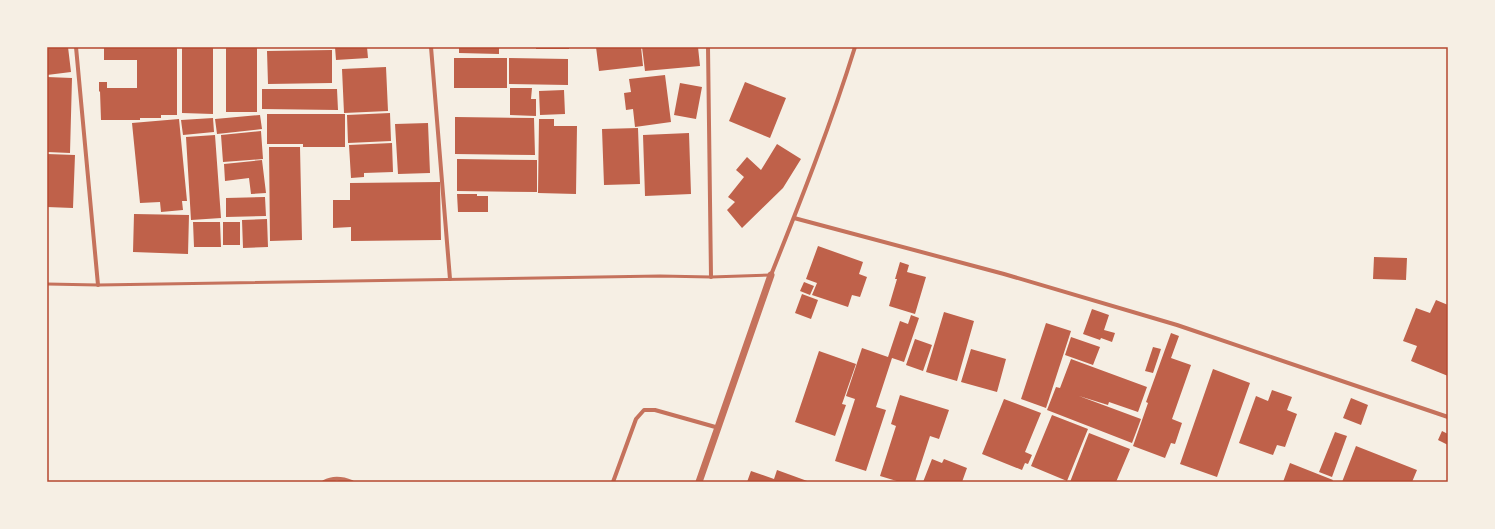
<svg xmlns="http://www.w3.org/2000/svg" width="1495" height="529" font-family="'Fira Sans Condensed',sans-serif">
  <rect width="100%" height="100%" fill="#f6efe4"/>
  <path fill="#bf614a" d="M 47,47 L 68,47 L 71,72 L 47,75 Z
    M 104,47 L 177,47 L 177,115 L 161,115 L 161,118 L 140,118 L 140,120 L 101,120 L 100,91 L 99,92 L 99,82 L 107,82 L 107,88 L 137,88 L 137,60 L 104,60 Z
    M 182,47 L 213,47 L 213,114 L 182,113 Z
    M 226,47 L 257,47 L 257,112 L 226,112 Z
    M 335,47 L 367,47 L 368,58 L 336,60 Z
    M 459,47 L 499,47 L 499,54 L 459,53 Z
    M 536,47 L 569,47 L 569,49 L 536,49 Z
    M 596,47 L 641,47 L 643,66 L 599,71 Z
    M 642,47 L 698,47 L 700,66 L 645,71 Z
    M 332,50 L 332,83 L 268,84 L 267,51 Z
    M 454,58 L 507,58 L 507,88 L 454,88 Z
    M 509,58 L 568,59 L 568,85 L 509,84 Z
    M 386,67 L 388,111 L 344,113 L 342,69 Z
    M 665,75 L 671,122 L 635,127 L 633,109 L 626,110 L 624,93 L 631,92 L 629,79 Z
    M 47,77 L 72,78 L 70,153 L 47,152 Z
    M 745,82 L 786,98 L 770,138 L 729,121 Z
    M 680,83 L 702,87 L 696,119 L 674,115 Z
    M 510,88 L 532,88 L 531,99 L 536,99 L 536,116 L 510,115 Z
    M 262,89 L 337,89 L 338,110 L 262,109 Z
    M 564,90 L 565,114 L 540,115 L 539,91 Z
    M 390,113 L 391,141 L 348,143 L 347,115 Z
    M 267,114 L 345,114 L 345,147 L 303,147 L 303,144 L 267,144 Z
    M 260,115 L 262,129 L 217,134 L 215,119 Z
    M 455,117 L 534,118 L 535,155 L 455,154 Z
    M 213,118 L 214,132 L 183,135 L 181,120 Z
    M 179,119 L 187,201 L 182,201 L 183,210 L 161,212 L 160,202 L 140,203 L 132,123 Z
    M 539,119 L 554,119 L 554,126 L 577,126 L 576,194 L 538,193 Z
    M 428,123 L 430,173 L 398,174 L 395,124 Z
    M 638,128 L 640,184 L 604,185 L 602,129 Z
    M 261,131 L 263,159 L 223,162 L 221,135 Z
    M 689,133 L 691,194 L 645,196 L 643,135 Z
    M 215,135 L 221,218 L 191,220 L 186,137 Z
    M 392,143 L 393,172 L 364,173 L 364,177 L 351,178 L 349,145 Z
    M 777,144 L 801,159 L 783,188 L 742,228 L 727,210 L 735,202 L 728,197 L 744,177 L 736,170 L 747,157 L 761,170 Z
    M 269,147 L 300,147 L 302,240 L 270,241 Z
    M 47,154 L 75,155 L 73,208 L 47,207 Z
    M 457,159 L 537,160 L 537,192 L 457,191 Z
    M 262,160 L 266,193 L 251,194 L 249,178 L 225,181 L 224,164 Z
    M 440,182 L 441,240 L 351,241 L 351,227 L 333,228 L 333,200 L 350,200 L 350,183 Z
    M 457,194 L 477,194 L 477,196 L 488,196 L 488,212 L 458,212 Z
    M 265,197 L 266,216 L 226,217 L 226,198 Z
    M 134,214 L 189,215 L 188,254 L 133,252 Z
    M 267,219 L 268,247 L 243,248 L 242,220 Z
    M 193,222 L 220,222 L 221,247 L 194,247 Z
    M 223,222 L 240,222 L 240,245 L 223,245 Z
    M 818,246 L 863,262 L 859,274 L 867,277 L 860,297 L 852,295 L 848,307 L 812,295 L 817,283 L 806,279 Z
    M 1374,257 L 1407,258 L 1406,280 L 1373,279 Z
    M 900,262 L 909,265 L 907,272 L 926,277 L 915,314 L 889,306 L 897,279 L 895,279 Z
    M 804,282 L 814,286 L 810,295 L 800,291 Z
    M 802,294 L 818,300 L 811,319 L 795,313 Z
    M 1436,300 L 1448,305 L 1448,376 L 1411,361 L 1417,346 L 1403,341 L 1416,308 L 1430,313 Z
    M 1092,309 L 1109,315 L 1104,330 L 1115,333 L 1112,342 L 1101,338 L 1100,340 L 1083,334 Z
    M 944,312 L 974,321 L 957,381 L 926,372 Z
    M 911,315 L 919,318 L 904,362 L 892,358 L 876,407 L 886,410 L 866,471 L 835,461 L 855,399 L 846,396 L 862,348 L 888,357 L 900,321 L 908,324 Z
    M 1046,323 L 1071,331 L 1046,408 L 1021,399 Z
    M 1171,333 L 1179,336 L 1171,358 L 1191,365 L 1172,419 L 1182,423 L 1175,444 L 1171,443 L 1165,458 L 1133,446 L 1148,403 L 1146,402 Z
    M 1071,337 L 1100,347 L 1093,365 L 1065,355 Z
    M 915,339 L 932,345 L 923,371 L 906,365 Z
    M 1153,347 L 1161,349 L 1153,373 L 1145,371 Z
    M 971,349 L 1006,359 L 997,392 L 961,382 Z
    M 819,351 L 856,364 L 842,404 L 846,405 L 835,436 L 795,422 Z
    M 1071,359 L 1147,387 L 1138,412 L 1109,402 L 1108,405 L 1079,396 L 1141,419 L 1132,443 L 1047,410 L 1056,387 L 1060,388 Z
    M 1213,369 L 1250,383 L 1217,477 L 1180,464 Z
    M 1272,390 L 1292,397 L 1287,410 L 1297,414 L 1285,447 L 1277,445 L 1273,455 L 1239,443 L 1256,396 L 1268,401 Z
    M 900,395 L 949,410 L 939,439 L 930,436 L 915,482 L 900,482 L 880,476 L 896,426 L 891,424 Z
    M 1351,398 L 1368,405 L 1361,425 L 1343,418 Z
    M 1004,399 L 1041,413 L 1025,452 L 1032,455 L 1028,464 L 1025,463 L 1022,470 L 982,454 Z
    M 1052,415 L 1088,429 L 1067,481 L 1031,466 Z
    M 1442,431 L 1448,434 L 1448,445 L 1438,440 Z
    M 1335,432 L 1347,436 L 1332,477 L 1319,472 Z
    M 1089,433 L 1130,449 L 1116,482 L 1070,482 Z
    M 1356,446 L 1417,470 L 1412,482 L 1342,482 Z
    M 932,459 L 942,463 L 944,459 L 967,468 L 962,482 L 923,482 Z
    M 1290,463 L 1333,480 L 1332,482 L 1283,482 Z
    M 777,470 L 810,482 L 747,482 L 751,471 L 774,479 Z"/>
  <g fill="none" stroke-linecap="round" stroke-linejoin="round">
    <path stroke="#c5725c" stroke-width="3" d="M 47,284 L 98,285 L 660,276 L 711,277 L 771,275"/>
    <path stroke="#c5725c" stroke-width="4" d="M 76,47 L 98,285
      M 431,47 L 450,279
      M 708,47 L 711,277
      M 794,218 L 1004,274 L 1177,325 L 1448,417
      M 771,275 C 801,200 831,124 855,47
      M 324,482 C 333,477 342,478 352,482
      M 613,482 L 636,419 L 644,410 L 655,410 L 719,428"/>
    <path stroke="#c5725c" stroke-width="7" d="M 699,482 L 771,275"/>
  </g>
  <rect width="1495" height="529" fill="none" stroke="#f6efe4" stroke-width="96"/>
  <rect x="48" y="48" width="1399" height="433" fill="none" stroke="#b5482f" stroke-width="1.5"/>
</svg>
